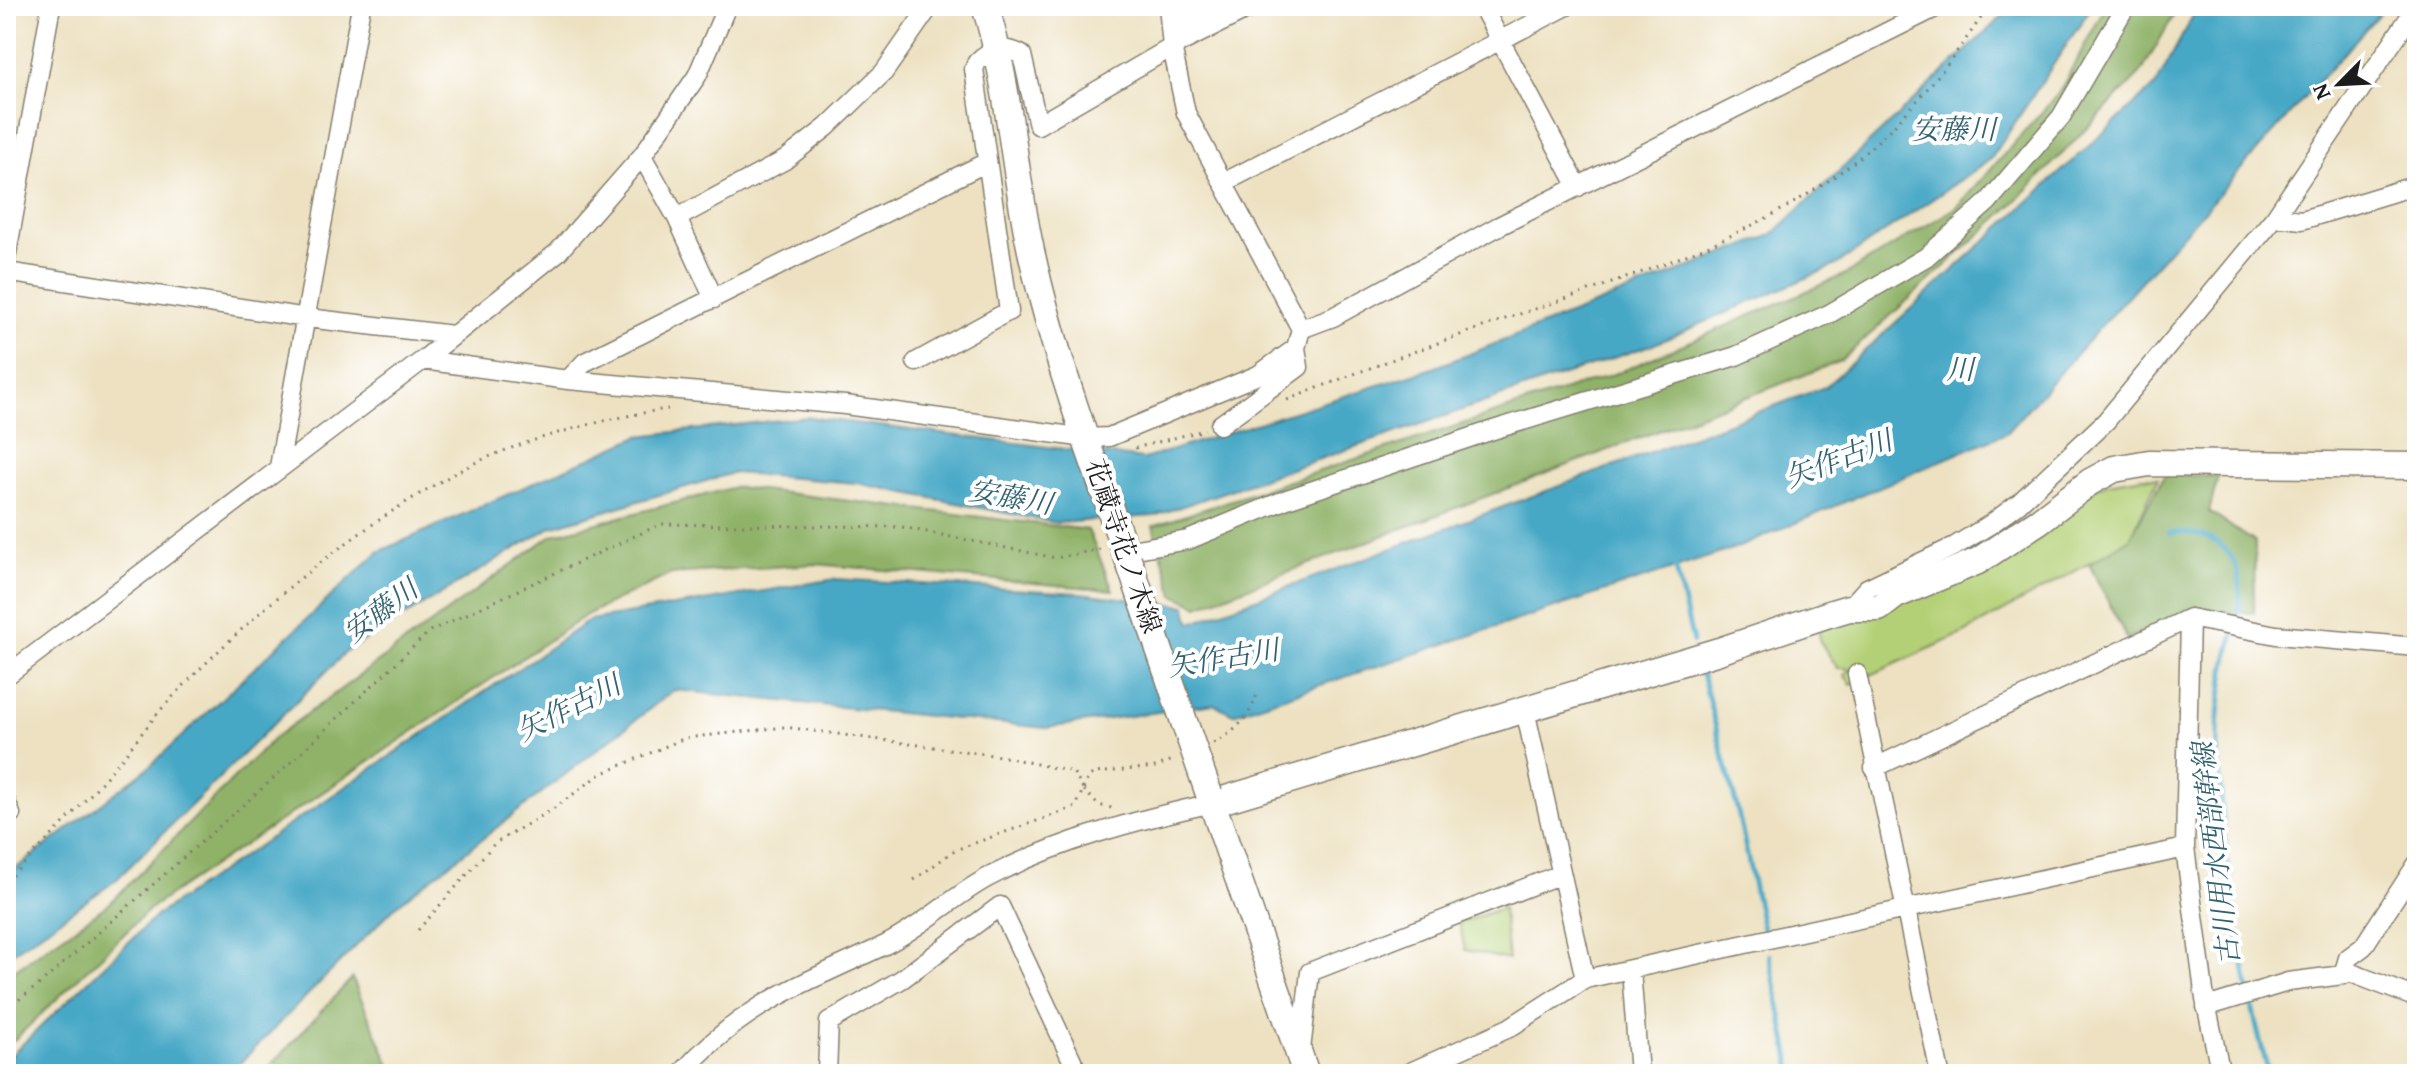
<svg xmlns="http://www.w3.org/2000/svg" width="2423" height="1080" font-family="'Gentium Book Plus','Noto Serif JP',serif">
  <rect width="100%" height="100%" fill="#fff"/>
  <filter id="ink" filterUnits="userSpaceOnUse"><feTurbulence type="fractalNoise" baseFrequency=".0125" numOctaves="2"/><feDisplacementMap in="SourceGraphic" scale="16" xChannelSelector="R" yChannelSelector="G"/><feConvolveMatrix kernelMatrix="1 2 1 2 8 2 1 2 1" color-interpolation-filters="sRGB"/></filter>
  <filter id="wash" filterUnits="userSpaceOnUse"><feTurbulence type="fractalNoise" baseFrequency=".006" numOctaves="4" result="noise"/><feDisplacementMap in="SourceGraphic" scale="32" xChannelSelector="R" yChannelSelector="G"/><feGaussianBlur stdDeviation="1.8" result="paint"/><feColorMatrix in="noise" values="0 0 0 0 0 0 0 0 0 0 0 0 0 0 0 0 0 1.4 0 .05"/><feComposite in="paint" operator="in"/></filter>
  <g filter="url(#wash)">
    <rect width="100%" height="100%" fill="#ede1c1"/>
    <path fill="#b4d076" stroke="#687649" stroke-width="2" d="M 2144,477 L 2158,478 L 2129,541 L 1964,633 L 1851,684 L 1844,675 L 1853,669 L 1838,668 L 1820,642 L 1819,627 L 2107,483 Z
      M 1503,908 L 1508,960 L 1465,950 L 1459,923 Z"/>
    <path fill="#8fb267" stroke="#566742" stroke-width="2" d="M 2106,6 L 2179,6 L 2141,73 L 2014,203 L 1841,361 L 1199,606 L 1174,595 L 1153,526 L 1620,372 L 1846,274 L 1957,207 L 2058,94 Z
      M 2165,474 L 2218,477 L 2209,512 L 2255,542 L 2254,613 L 2189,609 L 2127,639 L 2089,564 L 2130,538 Z
      M 735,487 L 1088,530 L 1113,590 L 815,564 L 671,574 L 588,614 L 152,907 L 6,1048 L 6,976 L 110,903 L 274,738 L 552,535 Z
      M 352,978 L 394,1074 L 263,1074 Z"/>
    <path fill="#46a8c6" stroke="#316271" stroke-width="2" d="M 2013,6 L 2092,6 L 1991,159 L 1836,265 L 1657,343 L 1154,516 L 1057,523 L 856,483 L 733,473 L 551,527 L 347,651 L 115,881 L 6,957 L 6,876 L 149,767 L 378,552 L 639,436 L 807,417 L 1144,459 L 1436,367 L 1772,235 Z
      M 2198,6 L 2386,6 L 2006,433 L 1742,546 L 1233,714 L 1214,704 L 1046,728 L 674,690 L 397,905 L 229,1074 L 6,1074 L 6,1060 L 157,915 L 590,620 L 835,579 L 1080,593 L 1186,606 L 1191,623 L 1825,387 L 2156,85 Z"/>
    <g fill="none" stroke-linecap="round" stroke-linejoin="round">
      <path stroke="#46a8c6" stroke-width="5" d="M 2169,533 C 2198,530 2228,540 2237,570 C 2247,605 2229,642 2224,677 C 2220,700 2217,727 2218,750 C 2223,853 2241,975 2269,1074
        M 1675,565 L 1693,642
        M 1702,674 L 1738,812 L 1764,934
        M 1769,955 L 1793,1074"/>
    </g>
  </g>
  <g filter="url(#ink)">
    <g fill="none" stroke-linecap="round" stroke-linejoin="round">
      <g stroke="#847e6e" stroke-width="21">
        <path id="street" d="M 1482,6 L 1578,187
          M 1173,27 L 1214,6
          M 642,156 L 677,218 L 714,299
          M 1225,182 L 1567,6
          M 2275,217 L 2302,220 L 2417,185
          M 677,218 L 785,160 L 827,127 L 884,72 L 930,6
          M 6,259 L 51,6
          M 6,272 L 307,318 L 453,335
          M 1301,329 L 1333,317 L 1499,226 L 1939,6
          M 423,360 L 568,380 L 845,405 L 1086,438 L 1109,437 L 1258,375 L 1296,348 L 1301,329 L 1186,113 L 1172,47 L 1168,6
          M 916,362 L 1009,311 L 974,69 L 977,62 C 990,48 1006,46 1022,55 L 1038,125 L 1172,47 L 1254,6
          M 568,380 L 585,362 L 985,163
          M 1220,425 L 1299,367 L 1296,348
          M 279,467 L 361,6
          M 1125,551 L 1188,540 L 1287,499 L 1493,430 L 1736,356 L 1829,314 L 1926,257 L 1988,202 L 2061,117 L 2126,6
          M 1849,608 L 1867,588 L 1955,546 L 1991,524 L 2019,503 L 2106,421 L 2275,217 L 2417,6
          M 2190,618 L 2185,848 L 2205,999 L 2221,1074
          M 1857,674 L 1940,1074
          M 6,676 L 423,360 L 558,252 L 642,156 L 697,76 L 727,6
          M 1525,710 L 1585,979
          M 1874,768 L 2190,618 L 2276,635 L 2417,647
          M 6,802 L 11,814
          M 1631,970 L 1639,1074
          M 2346,971 L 2417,998
          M 2206,1007 L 2288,982 L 2343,975 L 2348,958 L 2363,947 L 2417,864
          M 1301,1050 L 1310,972 L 1561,874
          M 681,1074 C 743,1003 804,984 885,945 C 922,927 952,897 987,878 C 1057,841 1136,820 1213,803
          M 827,1074 L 829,1022 L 902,979 L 1000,906 L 1078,1073 L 1096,1074
          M 1406,1074 L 1509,1028 L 1585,979 L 2185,848"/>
      </g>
      <g stroke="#847e6e" stroke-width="29">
        <path id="secondary" d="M 985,6 C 1010,85 1013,170 1031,251 C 1054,356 1092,458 1128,559
          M 1209,794 L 1306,1074
          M 1213,803 L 1719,651 L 1829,614 L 1849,608 L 1879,608 L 1896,595 L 1978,561 L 2039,521 L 2090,482 L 2114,469 L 2149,463 L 2417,466"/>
      </g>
      <path stroke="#847e6e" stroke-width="3" stroke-dasharray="2 6" stroke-linecap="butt" d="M 1287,400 C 1360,371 1434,344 1508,318 C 1618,281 1740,244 1835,176 C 1897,132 1947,68 1989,6
        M 1135,448 L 1205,430
        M 1213,743 C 1234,734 1253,714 1257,692
        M 1083,789 L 1089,776 L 1095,773 L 1155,767 L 1173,760
        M 914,880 L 955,850 L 1076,807 L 1083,789 L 1098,805 L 1112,808
        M 6,881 C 47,842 86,801 123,757 C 137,740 150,722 165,705 C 251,614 348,532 459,471 C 512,442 608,417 668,409
        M 418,930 L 495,843 L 550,811 L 601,774 L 685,738 L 785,727 L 1000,756 L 1073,772 L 1083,789
        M 6,1009 L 40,984 L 275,777 L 430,631 L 661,524 L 902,527 L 1056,558 L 1100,549"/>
      <use href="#street" stroke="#fff" stroke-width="18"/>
      <use href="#secondary" stroke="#fff" stroke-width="26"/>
      <g stroke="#847e6e" stroke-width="29" stroke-linecap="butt">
        <path id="secondary-bridge" d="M 1128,559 L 1209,794"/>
      </g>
      <use href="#secondary-bridge" stroke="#fff" stroke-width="26"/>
    </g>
  </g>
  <g text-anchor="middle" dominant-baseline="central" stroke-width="8" stroke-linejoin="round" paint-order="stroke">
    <g font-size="26" fill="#1c1c1c" stroke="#fff">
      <text transform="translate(1124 546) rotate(71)">花蔵寺花ノ木線</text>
    </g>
    <g font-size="28" font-style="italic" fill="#316271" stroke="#fff">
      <text x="1954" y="128">安藤川</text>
      <text x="1960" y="368">川</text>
      <text transform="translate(1838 458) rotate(-21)">矢作古川</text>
      <text transform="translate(1011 496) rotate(10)">安藤川</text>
      <text transform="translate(380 610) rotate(-37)">安藤川</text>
      <text transform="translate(1223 657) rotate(-9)">矢作古川</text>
      <text transform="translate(568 707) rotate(-27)">矢作古川</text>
      <text transform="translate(2215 854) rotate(-97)">古川用水西部幹線</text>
    </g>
  </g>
  <rect width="2423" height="1080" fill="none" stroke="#fff" stroke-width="32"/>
  <g transform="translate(2339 84) rotate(246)" stroke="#ffffff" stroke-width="6" paint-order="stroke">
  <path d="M0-6L14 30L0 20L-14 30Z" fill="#1c1c1c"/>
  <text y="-12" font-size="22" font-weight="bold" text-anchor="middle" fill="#1c1c1c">N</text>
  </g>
</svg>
